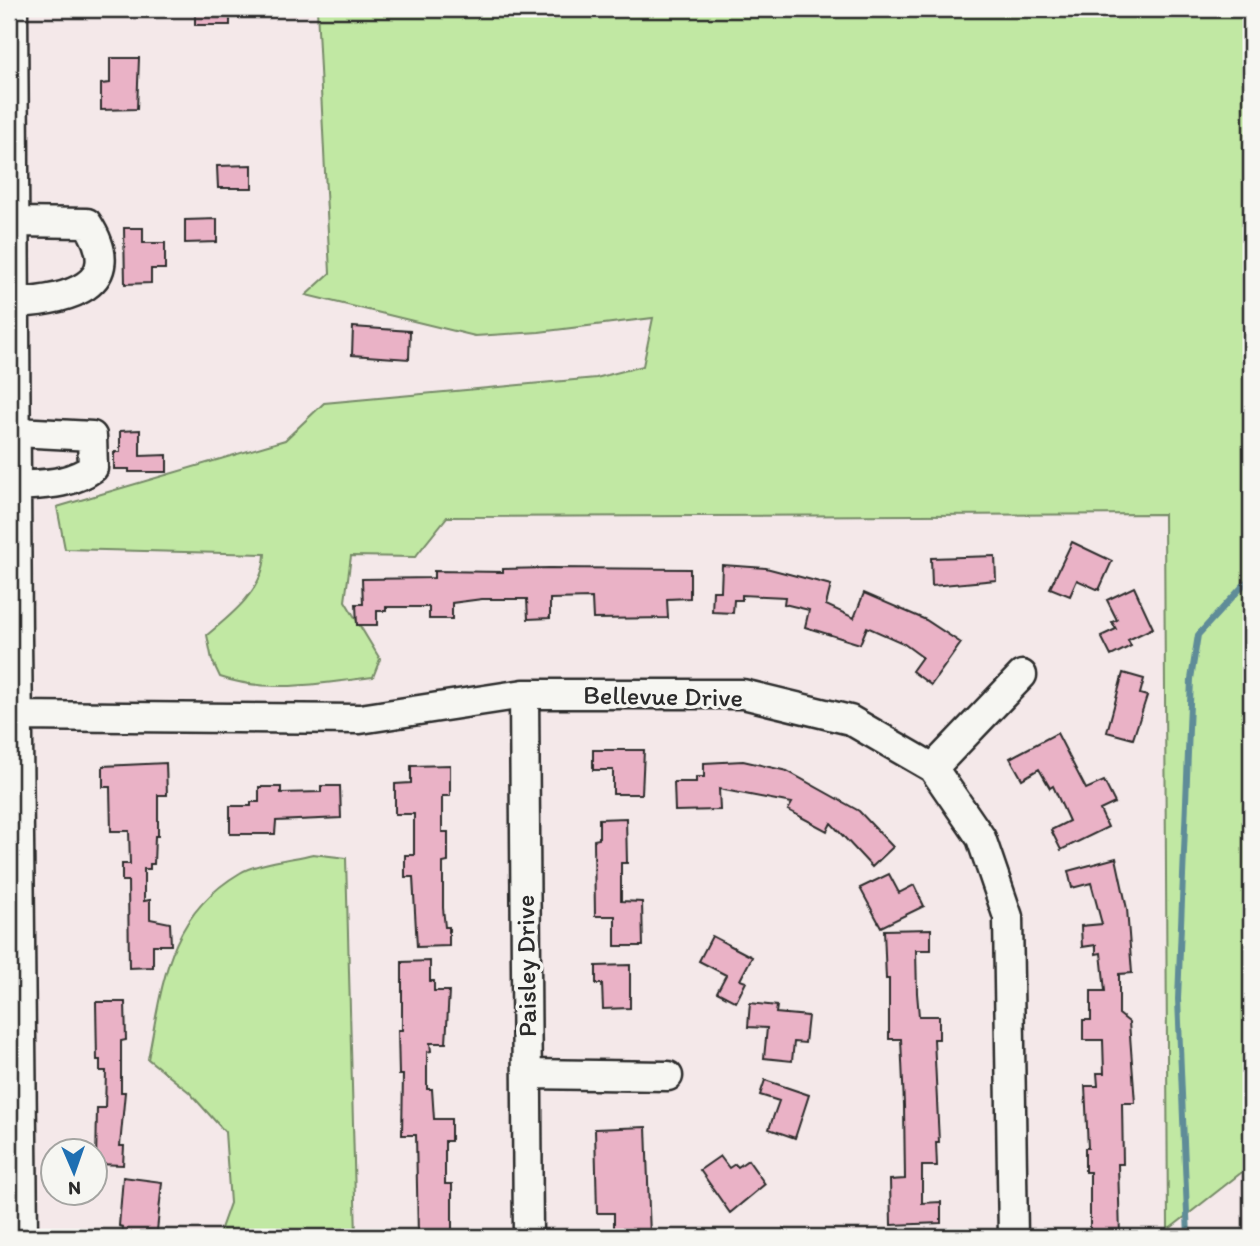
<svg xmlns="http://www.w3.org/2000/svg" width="1260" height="1246" font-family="Itim,sans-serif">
  <rect width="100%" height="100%" fill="#f4e8e9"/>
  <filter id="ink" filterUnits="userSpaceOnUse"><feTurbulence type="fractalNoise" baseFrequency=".0143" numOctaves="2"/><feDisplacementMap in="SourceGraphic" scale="14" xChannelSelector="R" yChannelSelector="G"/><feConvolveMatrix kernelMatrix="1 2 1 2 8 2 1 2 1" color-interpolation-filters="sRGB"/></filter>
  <g filter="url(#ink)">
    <path fill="#c1e8a3" stroke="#768a67" stroke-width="2" d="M 317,9 L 1251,9 L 1251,1165 L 1168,1230 L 1164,514 L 447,517 L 415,557 L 351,556 L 345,601 L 380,659 L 373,677 C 322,683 270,694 220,677 L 212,660 L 207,635 C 233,614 264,589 265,554 L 65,549 L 57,507 L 285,440 L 324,403 L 596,378 L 643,366 L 653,318 L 539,332 L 475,336 L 306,295 L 330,273 Z
      M 313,854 L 346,858 L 356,1237 L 218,1237 L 230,1203 L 225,1132 L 189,1092 L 148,1059 C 163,983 167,916 240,873 C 256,863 294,859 313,854 Z"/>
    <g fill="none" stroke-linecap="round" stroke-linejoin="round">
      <path stroke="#5e8c98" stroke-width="6" d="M 1188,1237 L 1178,999 L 1191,679 L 1198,635 L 1251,577"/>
    </g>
    <path fill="#eab2c6" stroke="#2b2b2b" stroke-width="2" d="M 195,9 L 230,9 L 230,25 L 195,25 Z
      M 110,58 L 139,58 L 137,109 L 101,110 L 101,84 L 110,83 Z
      M 252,165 L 252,188 L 218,188 L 217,166 Z
      M 217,219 L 217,242 L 185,243 L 185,220 Z
      M 124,228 L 143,228 L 143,243 L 165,243 L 165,269 L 151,269 L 151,283 L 125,284 Z
      M 353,327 L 410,331 L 409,359 L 352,355 Z
      M 140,430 L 140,456 L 167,455 L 167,472 L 129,472 L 129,469 L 114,469 L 114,452 L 120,452 L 120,431 Z
      M 1072,542 L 1112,561 L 1099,590 L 1077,580 L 1070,596 L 1050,588 Z
      M 995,556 L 996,580 L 932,586 L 931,558 Z
      M 722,565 L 766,568 L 831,585 L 826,605 L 854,618 L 864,593 L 926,620 L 961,643 L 931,685 L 912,671 L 922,657 L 903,643 L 867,627 L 860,644 L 805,627 L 809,610 L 784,604 L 785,597 L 742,595 L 742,600 L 734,600 L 733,613 L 712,612 L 713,591 L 721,591 Z
      M 549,568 L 690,569 L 690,598 L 667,599 L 668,618 L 593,619 L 592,598 L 550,599 L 550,618 L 528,619 L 527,599 L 482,599 L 452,603 L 452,619 L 429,619 L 429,607 L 386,607 L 386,611 L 377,611 L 377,625 L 357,625 L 356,604 L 363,604 L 362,579 L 434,578 L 434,571 L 503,572 L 503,569 Z
      M 1134,587 L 1153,628 L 1128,640 L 1131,646 L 1111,656 L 1101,636 L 1116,629 L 1112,622 L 1117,620 L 1107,600 Z
      M 1123,673 L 1144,679 L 1140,694 L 1147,696 L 1133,739 L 1107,732 Z
      M 1057,733 L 1086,789 L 1104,781 L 1115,803 L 1100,810 L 1108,827 L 1061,850 L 1051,830 L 1069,821 L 1053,786 L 1050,788 L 1039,769 L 1022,779 L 1010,758 Z
      M 593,750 L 644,750 L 642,794 L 613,794 L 613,770 L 593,770 Z
      M 743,761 L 787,771 L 859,811 L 893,847 L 872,867 L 831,823 L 827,831 L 788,810 L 792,803 L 719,789 L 720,810 L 675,811 L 674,782 L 696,782 L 696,777 L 704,777 L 704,763 Z
      M 166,763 L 167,795 L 158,795 L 158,836 L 155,836 L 154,864 L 150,864 L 150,869 L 144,869 L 144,901 L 150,900 L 150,919 L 170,923 L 171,945 L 153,945 L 153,967 L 129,968 L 128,881 L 122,881 L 122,864 L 130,864 L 129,831 L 111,831 L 110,787 L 103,787 L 103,766 Z
      M 450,765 L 450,796 L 442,796 L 442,832 L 448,832 L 448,862 L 443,863 L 443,908 L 445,927 L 449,927 L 449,946 L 417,947 L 413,877 L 405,877 L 405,855 L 414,855 L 414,814 L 395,814 L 395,784 L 411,783 L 411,766 Z
      M 321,786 L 340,786 L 341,818 L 276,821 L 275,834 L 230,834 L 230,806 L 251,806 L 251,802 L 259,802 L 259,787 L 281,787 L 281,793 L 321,792 Z
      M 626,818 L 627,863 L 621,863 L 621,901 L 642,902 L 643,946 L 615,946 L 615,916 L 595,916 L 594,840 L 599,839 L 599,819 Z
      M 1116,858 L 1127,909 L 1132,973 L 1119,974 L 1119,1014 L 1129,1022 L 1135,1103 L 1122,1103 L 1123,1164 L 1118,1164 L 1120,1236 L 1090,1237 L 1090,1172 L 1085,1172 L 1085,1148 L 1088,1148 L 1085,1086 L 1098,1086 L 1097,1073 L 1104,1073 L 1103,1040 L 1083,1040 L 1083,1020 L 1091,1020 L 1091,991 L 1105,991 L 1101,953 L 1096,954 L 1096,945 L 1082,947 L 1081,926 L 1102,924 L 1091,883 L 1072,888 L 1068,871 Z
      M 889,874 L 899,893 L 914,885 L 924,906 L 881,927 L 860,888 Z
      M 931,929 L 931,950 L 916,950 L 917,993 L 919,1016 L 939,1016 L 939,1039 L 934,1039 L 939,1142 L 936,1142 L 937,1166 L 922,1166 L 922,1203 L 941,1202 L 941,1223 L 891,1225 L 890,1180 L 905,1179 L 904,1105 L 901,1039 L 889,1039 L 889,979 L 886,979 L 884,930 Z
      M 712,936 L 752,957 L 740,980 L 746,982 L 736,1002 L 717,992 L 726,975 L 699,961 Z
      M 430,961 L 430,981 L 434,981 L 434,991 L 449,991 L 446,1043 L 430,1043 L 431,1051 L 427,1052 L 427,1089 L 432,1089 L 434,1119 L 451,1119 L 451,1141 L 445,1141 L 445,1184 L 452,1184 L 452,1236 L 418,1237 L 416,1135 L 402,1135 L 403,1075 L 399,1075 L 398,1030 L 402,1030 L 402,962 Z
      M 630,965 L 630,1008 L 603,1009 L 602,984 L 596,984 L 596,966 Z
      M 96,1002 L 125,1002 L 126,1040 L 121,1041 L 121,1092 L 125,1092 L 120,1146 L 124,1146 L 123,1165 L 96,1164 L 97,1108 L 105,1108 L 106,1071 L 100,1071 L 100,1060 L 97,1060 Z
      M 750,1003 L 777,1006 L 776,1013 L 808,1016 L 805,1043 L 794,1042 L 792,1061 L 764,1058 L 767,1028 L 748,1027 Z
      M 765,1080 L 809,1095 L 795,1138 L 769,1129 L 779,1101 L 760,1095 Z
      M 646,1127 L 650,1236 L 614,1236 L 614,1213 L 597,1213 L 595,1129 Z
      M 720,1156 L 729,1168 L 735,1164 L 738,1167 L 748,1160 L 765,1184 L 730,1213 L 700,1170 Z
      M 123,1177 L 162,1182 L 157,1231 L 148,1230 L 148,1237 L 122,1237 L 123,1227 L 119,1226 Z"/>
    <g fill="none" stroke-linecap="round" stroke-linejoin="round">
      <g stroke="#2b2b2b" stroke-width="33">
        <path id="minor" d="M 13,9 C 16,418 17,828 23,1237
          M 15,222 L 87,223 C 129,287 65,300 16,303
          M 17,486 C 45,484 69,485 93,468 L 92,436 L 17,432
          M 524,694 L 528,1237
          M 16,716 L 360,719 L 524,694 L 743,694 L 850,720 L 933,768 L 981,838 L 1008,917 L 1013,1237
          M 933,768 L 1022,675
          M 527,1074 L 668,1076"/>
      </g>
      <use href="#minor" stroke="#f6f6f2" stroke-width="28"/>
    </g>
  </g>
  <g text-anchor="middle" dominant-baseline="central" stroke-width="7" stroke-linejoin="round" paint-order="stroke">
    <g font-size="26" fill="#2b2b2b" stroke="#f6f6f2">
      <text transform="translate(663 696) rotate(1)">Bellevue Drive</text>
      <text transform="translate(526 966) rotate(-91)">Paisley Drive</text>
    </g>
  </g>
  <rect width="1260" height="1246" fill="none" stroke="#f6f6f2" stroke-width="35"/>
  <rect x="18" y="18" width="1225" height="1211" fill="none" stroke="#2b2b2b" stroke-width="2.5" filter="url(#ink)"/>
  <g transform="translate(74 1172) rotate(178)"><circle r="33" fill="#f6f6f2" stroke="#a5a5a2" stroke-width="2"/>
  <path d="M0-5L12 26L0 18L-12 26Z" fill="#1f6fb2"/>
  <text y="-10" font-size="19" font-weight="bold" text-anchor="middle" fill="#2b2b2b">N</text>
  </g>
</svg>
